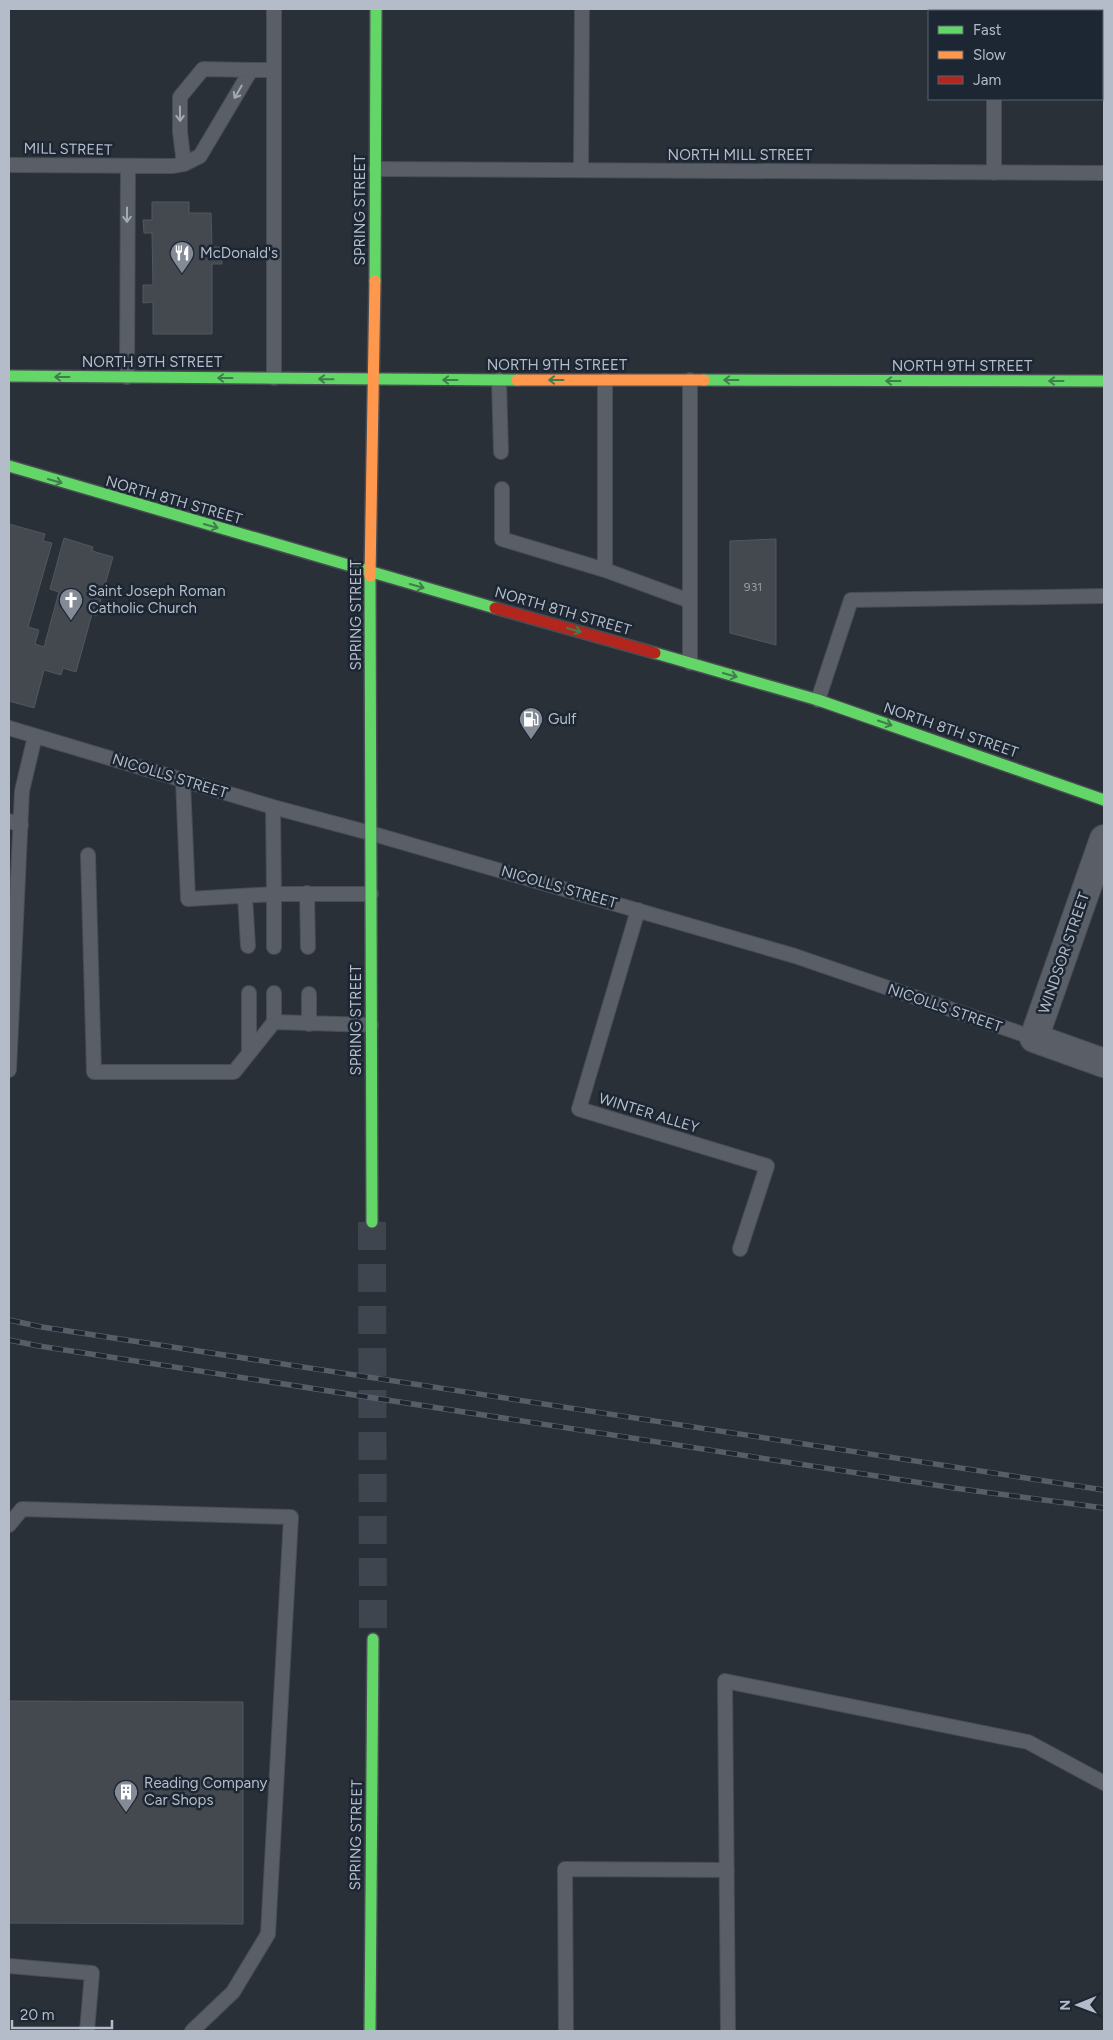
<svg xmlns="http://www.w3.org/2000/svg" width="1113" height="2040" font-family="Figtree,sans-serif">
  <rect width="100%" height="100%" fill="#2a3038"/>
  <path fill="#444950" stroke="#52575f" d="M 152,202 L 189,202 L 189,213 L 211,213 L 212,247 L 222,247 L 222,264 L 212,264 L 212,334 L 153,334 L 153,302 L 143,303 L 143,285 L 153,285 L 152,233 L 144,233 L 143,220 L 152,220 Z
    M 9,524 L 45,534 L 43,541 L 52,543 L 28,627 L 39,630 L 35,644 L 44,647 L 59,592 L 50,589 L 64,538 L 93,547 L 92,551 L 113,557 L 96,616 L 92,614 L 76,672 L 63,668 L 61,675 L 44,670 L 34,708 L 9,701 Z
    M 776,539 L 776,645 L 730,633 L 730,541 Z
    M 9,1701 L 243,1702 L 243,1924 L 9,1923 Z"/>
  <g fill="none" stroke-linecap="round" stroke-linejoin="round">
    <path stroke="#3f454e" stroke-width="28" stroke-dasharray="28 14" stroke-linecap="butt" d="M 372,1222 L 373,1639"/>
    <g stroke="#484c53" stroke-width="16">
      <path id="lane" d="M 274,9 L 274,378
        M 994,9 L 994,11
        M 994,99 L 994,173
        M 184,164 L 180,132 L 180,97 L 203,69 L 251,70
        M 9,165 L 173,166 L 184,164 L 200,156 L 251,70 L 273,70
        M 376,169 L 1104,173
        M 581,170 L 582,9
        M 127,377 L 128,166
        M 499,380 L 501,452
        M 605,380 L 605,570 L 690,601
        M 502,489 L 502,539 L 605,570
        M 690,663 L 690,380
        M 818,700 L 851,600 L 1104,596
        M 9,728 L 273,807 L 370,833 L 795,956 L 1034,1038
        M 183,781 L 188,899 L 274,894 L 273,807
        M 9,821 L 21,825
        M 88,855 L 94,1072 L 234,1072 L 274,1022
        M 307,893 L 308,947
        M 245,896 L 248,946
        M 638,910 L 579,1109 L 767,1166 L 740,1249
        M 274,947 L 274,894 L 371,894
        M 249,993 L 249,1052
        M 274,993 L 274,1022 L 371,1025
        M 309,994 L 309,1024
        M 9,1070 L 22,791 L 35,736
        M 9,1525 L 22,1509 L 291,1517 L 268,1934 L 233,1992 L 192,2031
        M 9,1966 L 92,1973 L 87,2031
        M 566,2031 L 565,1869 L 727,1870
        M 728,2031 L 725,1681 L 1028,1742 L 1104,1783"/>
    </g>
    <g stroke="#484c53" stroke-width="30">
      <path id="street" d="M 1104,839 L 1034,1038 L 1104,1063"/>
    </g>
    <g stroke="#484c53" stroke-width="14">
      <path id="fast" d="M 375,281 L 376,9
        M 9,376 L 517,380
        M 704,380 L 1104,381
        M 9,466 L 495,608
        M 370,576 L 372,1222
        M 655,653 L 818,700 L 1104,800
        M 370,2031 L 373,1639"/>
    </g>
    <g stroke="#484c53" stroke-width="14">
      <path id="slow" d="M 517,380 L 704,380
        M 370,576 L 375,281"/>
    </g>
    <g stroke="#484c53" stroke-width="14">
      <path id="jam" d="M 495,608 L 655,653"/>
    </g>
    <use href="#lane" stroke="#5a5e66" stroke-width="14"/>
    <use href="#street" stroke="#5a5e66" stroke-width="28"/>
    <use href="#fast" stroke="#63d668" stroke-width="11"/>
    <use href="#slow" stroke="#ff974d" stroke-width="11"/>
    <use href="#jam" stroke="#b3261e" stroke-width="11"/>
    <g stroke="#595d64" stroke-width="5.5">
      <path id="rail" d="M 9,1320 L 42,1327 L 1104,1490
        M 9,1340 L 39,1346 L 954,1488 L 1104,1508"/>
    </g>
    <use href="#rail" stroke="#1d2633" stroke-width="4" stroke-dasharray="11" stroke-linecap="butt"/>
  </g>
  <defs><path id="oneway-shaft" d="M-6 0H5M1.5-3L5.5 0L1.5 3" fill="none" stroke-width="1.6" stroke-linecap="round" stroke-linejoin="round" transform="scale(1.25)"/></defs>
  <g stroke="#a2a9b5">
    <use href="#oneway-shaft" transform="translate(238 92) rotate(120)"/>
    <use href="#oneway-shaft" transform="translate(180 114) rotate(89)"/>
    <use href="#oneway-shaft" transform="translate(127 215) rotate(90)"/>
  </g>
  <g stroke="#407e4e">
    <use href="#oneway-shaft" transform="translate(62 377) rotate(-180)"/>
    <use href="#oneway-shaft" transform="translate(225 378) rotate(-180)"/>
    <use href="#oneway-shaft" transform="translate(326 379) rotate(-179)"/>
    <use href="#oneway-shaft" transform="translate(450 380) rotate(-180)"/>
    <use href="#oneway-shaft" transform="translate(556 380) rotate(-180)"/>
    <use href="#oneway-shaft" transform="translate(731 380) rotate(-180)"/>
    <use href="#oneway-shaft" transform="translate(893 381) rotate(-180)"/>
    <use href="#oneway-shaft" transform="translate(1056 381) rotate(-180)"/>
    <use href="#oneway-shaft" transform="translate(55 481) rotate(16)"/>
    <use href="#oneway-shaft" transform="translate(211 526) rotate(16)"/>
    <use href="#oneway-shaft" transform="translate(417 586) rotate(16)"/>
    <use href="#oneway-shaft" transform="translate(574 630) rotate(16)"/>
    <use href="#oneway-shaft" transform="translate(730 675) rotate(16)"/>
    <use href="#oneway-shaft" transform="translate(885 723) rotate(19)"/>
  </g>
  <defs>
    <g id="restaurant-pin" transform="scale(1.25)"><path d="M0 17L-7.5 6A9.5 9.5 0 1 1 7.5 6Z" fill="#848b96" stroke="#1d2633"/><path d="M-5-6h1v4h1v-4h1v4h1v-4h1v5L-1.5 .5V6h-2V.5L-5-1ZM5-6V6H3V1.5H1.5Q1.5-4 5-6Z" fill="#fff"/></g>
    <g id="church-pin" transform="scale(1.25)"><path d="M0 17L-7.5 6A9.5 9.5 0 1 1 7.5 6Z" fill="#848b96" stroke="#1d2633"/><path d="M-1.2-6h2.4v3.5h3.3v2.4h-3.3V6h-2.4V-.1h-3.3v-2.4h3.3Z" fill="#fff"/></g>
    <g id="fuel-pin" transform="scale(1.25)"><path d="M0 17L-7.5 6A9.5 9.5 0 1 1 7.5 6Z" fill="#848b96" stroke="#1d2633"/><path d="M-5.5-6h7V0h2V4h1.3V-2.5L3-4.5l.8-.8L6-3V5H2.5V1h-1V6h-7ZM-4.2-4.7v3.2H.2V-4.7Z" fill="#fff"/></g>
    <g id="building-pin" transform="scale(1.25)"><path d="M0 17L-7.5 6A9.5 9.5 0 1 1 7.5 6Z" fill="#848b96" stroke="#1d2633"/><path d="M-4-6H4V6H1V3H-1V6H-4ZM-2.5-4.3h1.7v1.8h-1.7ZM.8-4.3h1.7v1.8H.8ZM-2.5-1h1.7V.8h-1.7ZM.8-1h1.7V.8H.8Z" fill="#fff"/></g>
  </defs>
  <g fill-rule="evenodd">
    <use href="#restaurant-pin" x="182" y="253"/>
    <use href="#church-pin" x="71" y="600"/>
    <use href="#fuel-pin" x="531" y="719"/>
    <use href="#building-pin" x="126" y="1792"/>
  </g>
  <g text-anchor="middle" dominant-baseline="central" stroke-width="5" stroke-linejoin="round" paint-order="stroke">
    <g font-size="12" fill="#989fab">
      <text x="753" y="587">931</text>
    </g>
    <g font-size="15" fill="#b4bcc9" stroke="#1d2633">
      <text transform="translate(68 149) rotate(1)">MILL STREET</text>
      <text x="740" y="155">NORTH MILL STREET</text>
      <text transform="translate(360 210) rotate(-90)">SPRING STREET</text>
      <text x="152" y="362">NORTH 9TH STREET</text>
      <text x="557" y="365">NORTH 9TH STREET</text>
      <text x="962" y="366">NORTH 9TH STREET</text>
      <text transform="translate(174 500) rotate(16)">NORTH 8TH STREET</text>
      <text transform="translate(563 611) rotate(16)">NORTH 8TH STREET</text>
      <text transform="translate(356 615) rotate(-90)">SPRING STREET</text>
      <text transform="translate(951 730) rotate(19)">NORTH 8TH STREET</text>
      <text transform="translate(170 776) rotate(17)">NICOLLS STREET</text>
      <text transform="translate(559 887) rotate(16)">NICOLLS STREET</text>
      <text transform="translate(1064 953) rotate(-71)">WINDSOR STREET</text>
      <text transform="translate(945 1008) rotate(19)">NICOLLS STREET</text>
      <text transform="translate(356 1020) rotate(-90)">SPRING STREET</text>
      <text transform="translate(649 1113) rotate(17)">WINTER ALLEY</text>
      <text transform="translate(356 1835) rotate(-89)">SPRING STREET</text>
    </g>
    <g font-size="15" fill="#b4bcc9" stroke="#1d2633" text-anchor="start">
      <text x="200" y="253">McDonald's</text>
      <text x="88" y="591">Saint Joseph Roman<tspan x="88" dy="17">Catholic Church</tspan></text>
      <text x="548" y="719">Gulf</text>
      <text x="144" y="1783">Reading Company<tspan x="144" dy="17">Car Shops</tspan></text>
    </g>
  </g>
  <rect width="1113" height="2040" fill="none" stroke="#b4bcc9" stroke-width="20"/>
  <rect x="928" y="10" width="175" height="90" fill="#1d2633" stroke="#59626f"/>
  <rect x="938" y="26" width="25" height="8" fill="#63d668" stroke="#59626f"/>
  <text x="973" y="35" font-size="15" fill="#b4bcc9">Fast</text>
  <rect x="938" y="51" width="25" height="8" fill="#ff974d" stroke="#59626f"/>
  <text x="973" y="60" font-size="15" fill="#b4bcc9">Slow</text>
  <rect x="938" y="76" width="25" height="8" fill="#b3261e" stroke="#59626f"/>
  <text x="973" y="85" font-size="15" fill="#b4bcc9">Jam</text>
  <g transform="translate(1078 2005) rotate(269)" stroke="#1d2633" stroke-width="4" paint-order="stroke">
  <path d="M0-4L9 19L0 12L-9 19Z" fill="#b4bcc9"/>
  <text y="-8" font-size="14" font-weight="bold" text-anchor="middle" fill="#b4bcc9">N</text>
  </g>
  <path d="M12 2020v8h100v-8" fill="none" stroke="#b4bcc9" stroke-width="2.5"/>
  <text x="20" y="2020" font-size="15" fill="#b4bcc9" stroke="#1d2633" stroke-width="4" paint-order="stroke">20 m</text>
</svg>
